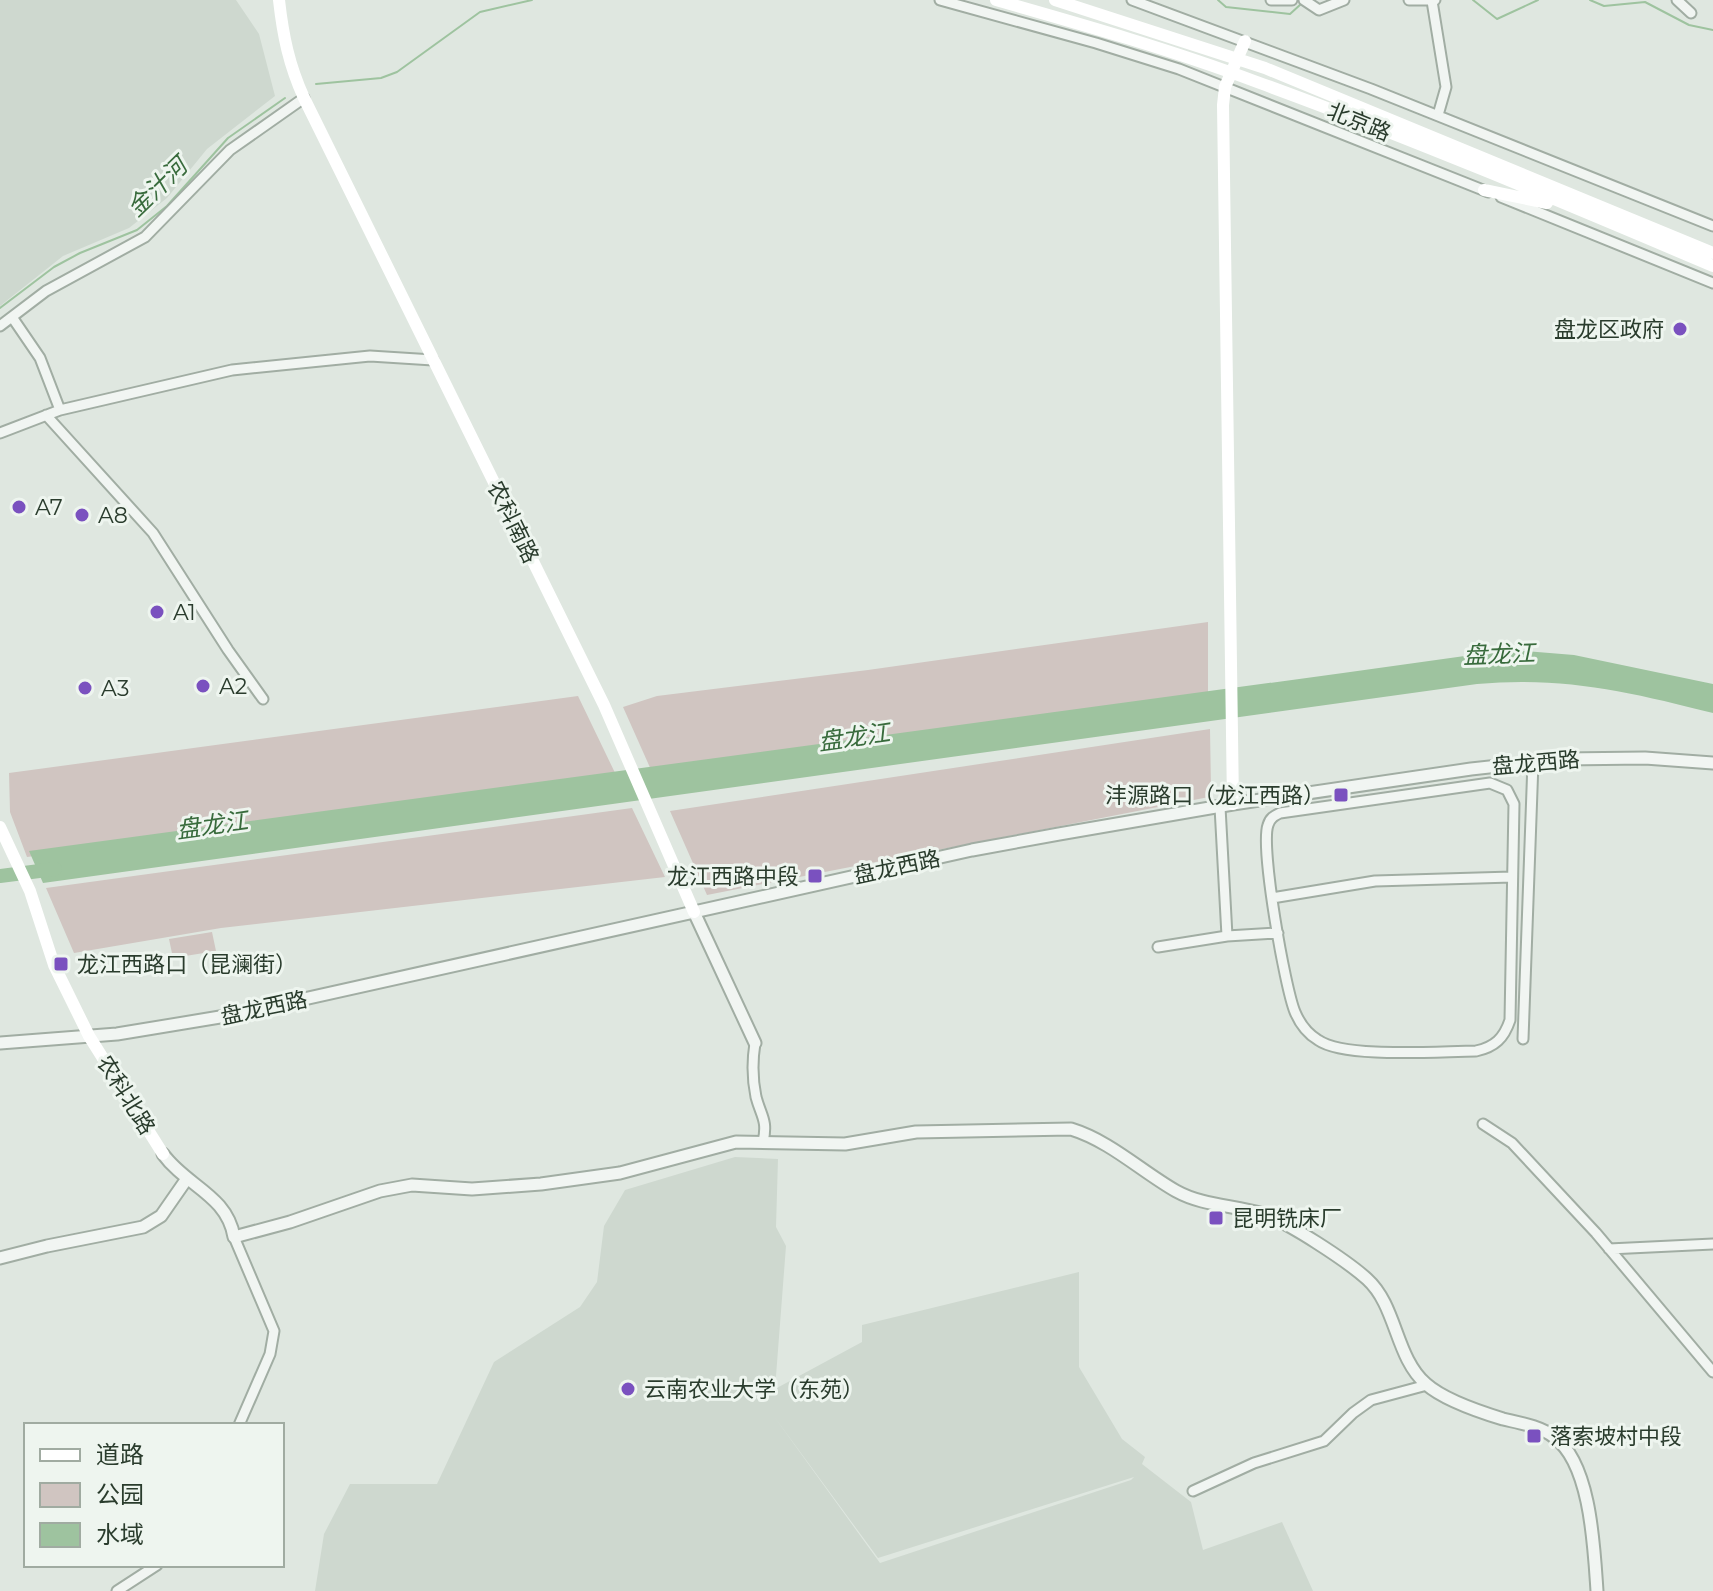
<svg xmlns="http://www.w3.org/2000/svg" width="1713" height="1591" font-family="Montserrat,'Noto Sans SC',sans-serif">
  <rect width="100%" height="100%" fill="#dfe7e0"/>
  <path fill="#ced8cf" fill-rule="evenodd" d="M 0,0 L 236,0 L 259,34 L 275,96 L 207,149 L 167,198 L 129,228 L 63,256 L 0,306 Z
    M 735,1157 L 778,1159 L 776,1227 L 786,1246 L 775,1389 L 862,1342 L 862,1325 L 1079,1272 L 1079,1367 L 1122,1439 L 1145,1457 L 1142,1464 L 1191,1502 L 1203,1550 L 1282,1522 L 1313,1591 L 315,1591 L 324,1534 L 350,1484 L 437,1484 L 494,1362 L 580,1307 L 597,1282 L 604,1226 L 625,1190 ZM 773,1415 L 878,1558 L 1134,1477 L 1131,1480 L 880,1563 Z"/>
  <path fill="#d0c5c1" d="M 1208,622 L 1208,696 L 652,772 L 623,707 L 657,696 L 868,670 Z
    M 578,696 L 617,777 L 27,857 L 10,812 L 9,773 Z
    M 1210,729 L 1211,791 L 1209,797 L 707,895 L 670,811 Z
    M 632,808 L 665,877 L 221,928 L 74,953 L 46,888 Z
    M 212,932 L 216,951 L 173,958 L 169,939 Z"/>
  <path fill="#9ec39f" d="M 1525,651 L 1574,655 L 1713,684 L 1713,713 C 1630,692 1563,676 1477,684 L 43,883 L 29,851 L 1343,673 L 1479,654 Z"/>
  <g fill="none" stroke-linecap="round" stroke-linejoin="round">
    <path stroke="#9ec39f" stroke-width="2" d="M 1218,0 L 1226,7 L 1290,14 L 1301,4
      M 1473,0 L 1497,19 L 1538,0
      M 1590,0 L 1604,6 L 1645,2 L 1689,25 L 1713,30
      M 316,84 L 381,78 L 397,72 L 480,12 L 532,0
      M 0,308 L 54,267 L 80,253 L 137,230 L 167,206 L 228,138 L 285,98"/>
    <path stroke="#9ec39f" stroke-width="14" d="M 0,876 L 55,869"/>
    <g stroke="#a1ada3" stroke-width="13">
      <path id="minor" d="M 940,0 L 1096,43 L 1179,69 L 1488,192
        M 1132,0 L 1371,89 L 1713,226
        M 1271,0 L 1292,0
        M 1304,0 L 1319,10 L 1344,0
        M 1409,0 L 1435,0
        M 1677,0 L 1691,13
        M 1432,1 L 1446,87 L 1438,115
        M 1501,197 L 1713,283
        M 12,317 L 40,358 L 60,410
        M 0,326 L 46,291 L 145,237 L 230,150 L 304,98
        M 46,415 L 153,533 L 228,650 L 263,699
        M 0,433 L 60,410 L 232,370 L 370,356 L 433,360
        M 1490,783 L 1507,790 L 1514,804 L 1510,1020 C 1504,1038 1495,1047 1476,1051 C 1441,1051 1345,1059 1318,1040 C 1308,1034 1300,1024 1295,1012 C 1285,988 1260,847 1268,825 C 1270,818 1274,816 1280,813 Z
        M 1220,807 L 1227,936
        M 1272,898 L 1375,881 L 1512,877
        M 1158,947 L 1227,936 L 1278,933
        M 1523,1039 L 1533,762
        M 755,1043 C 752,1062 752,1078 756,1097 C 761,1116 768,1120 763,1142
        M 1483,1124 L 1512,1143 L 1596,1233 L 1713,1372
        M 234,1237 L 274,1331 L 270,1354 L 239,1425
        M 1609,1249 L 1713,1244
        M 1193,1491 L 1254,1463 L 1324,1441 L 1353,1413 L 1371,1400 L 1427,1385
        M 117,1591 L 157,1565"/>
    </g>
    <g stroke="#a1ada3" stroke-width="15">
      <path id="tertiary" d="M 694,912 L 755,1043
        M 0,1043 L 117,1034 L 232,1015 L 972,850 L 1059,834 L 1233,804 L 1471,769 L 1563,759 L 1645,758 L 1713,763
        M 163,1154 C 186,1186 227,1195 234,1237 L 290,1222 L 380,1191 L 412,1185 L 472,1189 L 541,1184 L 620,1173 L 736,1142 L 845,1144 L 916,1132 L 1071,1129 C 1110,1141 1141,1171 1176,1191 C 1203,1206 1234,1205 1263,1214 C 1288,1222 1347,1261 1367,1279 C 1397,1306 1395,1357 1426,1384 C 1444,1400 1480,1412 1503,1419 C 1520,1423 1540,1426 1554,1437 C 1591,1463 1594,1548 1597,1591
        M 0,1258 L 47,1246 L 143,1227 L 161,1216 L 186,1180"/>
    </g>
    <use href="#minor" stroke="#f1f5f2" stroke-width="9"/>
    <use href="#tertiary" stroke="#f1f5f2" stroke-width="11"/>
    <path stroke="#fff" stroke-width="12" d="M 279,0 C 283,36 289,65 304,98 L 604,705 L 694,912
      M 996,0 C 1084,25 1172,50 1257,82 C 1411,138 1562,202 1713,266
      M 1055,0 L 1265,68 L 1713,253
      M 1484,190 L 1547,203
      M 1233,804 L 1223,105 L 1225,87 L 1245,41
      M 0,827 L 30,891 L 54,965 L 89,1036 L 163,1154"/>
  </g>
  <g fill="#7a51bf" stroke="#eef5ef" stroke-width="3">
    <circle cx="1680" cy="329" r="8"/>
    <circle cx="19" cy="507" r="8"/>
    <circle cx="82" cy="515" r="8"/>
    <circle cx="157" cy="612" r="8"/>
    <circle cx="203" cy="686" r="8"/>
    <circle cx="85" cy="688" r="8"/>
    <rect x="1333" y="787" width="16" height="16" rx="4"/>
    <rect x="807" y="868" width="16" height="16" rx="4"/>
    <rect x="53" y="956" width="16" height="16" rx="4"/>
    <rect x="1208" y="1210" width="16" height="16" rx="4"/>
    <circle cx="628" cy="1389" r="8"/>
    <rect x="1526" y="1428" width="16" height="16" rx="4"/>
  </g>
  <g text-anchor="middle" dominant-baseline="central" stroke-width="6" stroke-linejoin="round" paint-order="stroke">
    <g font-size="22" fill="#2a3c2d" stroke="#eef5ef">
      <text transform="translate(1359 122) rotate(22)">北京路</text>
      <text transform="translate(513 522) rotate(64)">农科南路</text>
      <text transform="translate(1536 763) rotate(-5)">盘龙西路</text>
      <text transform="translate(897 867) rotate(-12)">盘龙西路</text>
      <text transform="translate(264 1008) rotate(-12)">盘龙西路</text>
      <text transform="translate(126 1095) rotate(58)">农科北路</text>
    </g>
    <g font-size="22" fill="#2a3c2d" stroke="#eef5ef" text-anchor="start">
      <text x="1664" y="329" text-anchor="end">盘龙区政府</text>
      <text x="35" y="507">A7</text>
      <text x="98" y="515">A8</text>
      <text x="173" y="612">A1</text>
      <text x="219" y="686">A2</text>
      <text x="101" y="688">A3</text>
      <text x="1325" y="795" text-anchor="end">沣源路口（龙江西路）</text>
      <text x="799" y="876" text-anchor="end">龙江西路中段</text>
      <text x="77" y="964">龙江西路口（昆澜街）</text>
      <text x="1232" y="1218">昆明铣床厂</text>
      <text x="644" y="1389">云南农业大学（东苑）</text>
      <text x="1550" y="1436">落索坡村中段</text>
    </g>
    <g font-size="24" font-style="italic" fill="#386b3c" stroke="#eef5ef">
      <text transform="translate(157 187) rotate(-44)">金汁河</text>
      <text transform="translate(1499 654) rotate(-2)">盘龙江</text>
      <text transform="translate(854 737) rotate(-8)">盘龙江</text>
      <text transform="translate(212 825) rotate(-8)">盘龙江</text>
    </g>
  </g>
  <rect x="24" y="1423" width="260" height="144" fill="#eef5ef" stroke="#a0aba1" stroke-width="2"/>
  <rect x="40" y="1449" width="40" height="12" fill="#ffffff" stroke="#a0aba1" stroke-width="2"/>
  <text x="96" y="1463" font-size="24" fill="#2a3c2d">道路</text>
  <rect x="40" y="1483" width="40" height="24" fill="#d0c5c1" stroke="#a0aba1" stroke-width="2"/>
  <text x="96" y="1503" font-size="24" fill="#2a3c2d">公园</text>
  <rect x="40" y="1523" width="40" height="24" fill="#9ec39f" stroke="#a0aba1" stroke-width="2"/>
  <text x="96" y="1543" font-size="24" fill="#2a3c2d">水域</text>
</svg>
